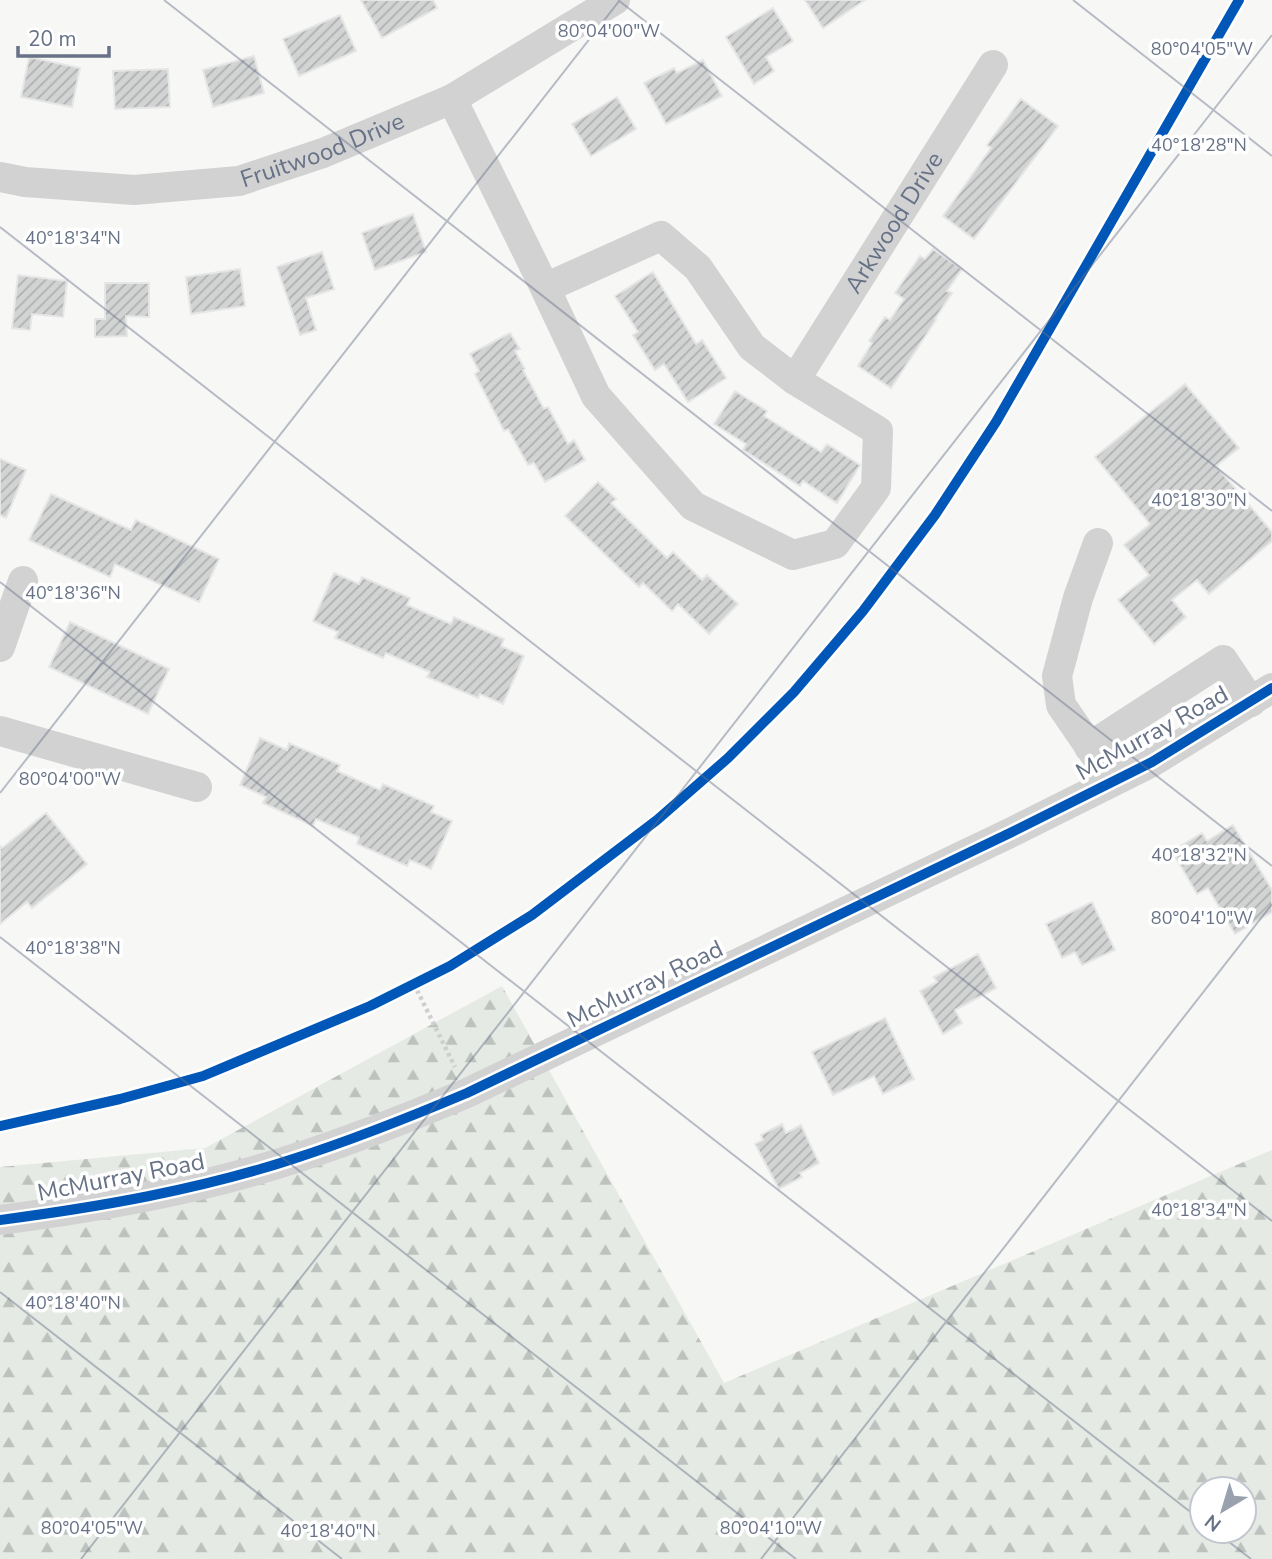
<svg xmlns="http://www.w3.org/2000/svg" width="1272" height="1559" font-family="'Nunito Sans',sans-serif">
  <defs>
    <pattern id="forest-firs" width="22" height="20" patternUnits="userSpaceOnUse" patternTransform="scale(1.75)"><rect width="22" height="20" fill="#e6eae4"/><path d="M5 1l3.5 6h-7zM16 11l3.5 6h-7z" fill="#bec2be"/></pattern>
    <pattern id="building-hatch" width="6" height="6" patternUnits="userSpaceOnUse" patternTransform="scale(1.75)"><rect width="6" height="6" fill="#d2d3d3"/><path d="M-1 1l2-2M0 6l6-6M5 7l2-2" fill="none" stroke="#aeb0b1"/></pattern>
  </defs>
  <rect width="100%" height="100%" fill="#f7f7f6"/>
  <path fill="url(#forest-firs)" fill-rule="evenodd" d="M 502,986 L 724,1383 L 1272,1150 L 1272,1559 L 0,1559 L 0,1167 L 205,1148 ZM 1202,1489 L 1244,1489 L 1244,1531 L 1202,1531 Z"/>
  <path fill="url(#building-hatch)" stroke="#e6e6e6" stroke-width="2" d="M 361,0 L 433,0 L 437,8 L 382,38 Z
    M 805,0 L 865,0 L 823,28 Z
    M 773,8 L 793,41 L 766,57 L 774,71 L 754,84 L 726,37 Z
    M 340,15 L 356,51 L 299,76 L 283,39 Z
    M 254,56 L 264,93 L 213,107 L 203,70 Z
    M 29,57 L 80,68 L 72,107 L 21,97 Z
    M 703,60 L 722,96 L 666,124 L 644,83 L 674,68 L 677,73 Z
    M 168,69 L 170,107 L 115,109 L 113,71 Z
    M 617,97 L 636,129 L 591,156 L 572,124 Z
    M 1021,99 L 1058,126 L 974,239 L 943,216 L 991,148 L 987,145 Z
    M 413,214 L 426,252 L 375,270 L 362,233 Z
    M 933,249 L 962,269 L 947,291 L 952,293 L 935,319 L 936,320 L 891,388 L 858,366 L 872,343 L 869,341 L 885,317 L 890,320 L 904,299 L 895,293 L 920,256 L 925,259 Z
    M 322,252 L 334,289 L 306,298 L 316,330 L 300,335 L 277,267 Z
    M 240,269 L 245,306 L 191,314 L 186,277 Z
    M 653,272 L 696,344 L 702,340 L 726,378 L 688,402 L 664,364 L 655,370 L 633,335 L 638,332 L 615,296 Z
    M 18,275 L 67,281 L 63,317 L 32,314 L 30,330 L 12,328 Z
    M 105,283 L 149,283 L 149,317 L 126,316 L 127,336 L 95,337 L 95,319 L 105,319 Z
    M 510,333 L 520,349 L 515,351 L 525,369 L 523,370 L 544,409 L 548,407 L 568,444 L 574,440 L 585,460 L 545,482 L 534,463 L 528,465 L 508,429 L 504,431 L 475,374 L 479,371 L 470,354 Z
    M 1185,384 L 1239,448 L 1216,466 L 1272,532 L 1272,541 L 1209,594 L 1197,580 L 1172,600 L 1186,617 L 1154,644 L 1118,600 L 1149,575 L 1124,545 L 1150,524 L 1095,457 Z
    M 735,391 L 767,411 L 764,416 L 821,452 L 827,444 L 860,465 L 837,503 L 803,481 L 800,486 L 743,450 L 746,444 L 714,424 Z
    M 0,459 L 26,470 L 6,518 L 0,515 Z
    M 598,482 L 616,499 L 611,503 L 667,558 L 673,552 L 702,580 L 707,575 L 738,604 L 709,634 L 678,604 L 672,611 L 643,583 L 639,587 L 565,516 Z
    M 51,494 L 131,530 L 136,520 L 219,559 L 199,602 L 115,564 L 110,577 L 29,540 Z
    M 334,573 L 359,584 L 362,577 L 410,598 L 407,605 L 451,624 L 454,617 L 504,639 L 501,646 L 524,656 L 503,704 L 480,694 L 478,698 L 427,677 L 430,672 L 386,653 L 383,658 L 335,638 L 338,632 L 313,621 Z
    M 70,622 L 169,669 L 148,714 L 49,667 Z
    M 260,738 L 287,750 L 289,743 L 340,765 L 337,771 L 380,790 L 383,784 L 434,806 L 431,812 L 452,821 L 431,869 L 410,860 L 407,866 L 357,844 L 359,837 L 316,819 L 313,826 L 263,803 L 266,797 L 240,785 Z
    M 46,813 L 87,864 L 32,908 L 27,902 L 0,924 L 0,846 L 2,848 Z
    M 1233,825 L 1272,890 L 1272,912 L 1235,934 L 1208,888 L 1197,894 L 1172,851 L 1202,833 L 1207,841 Z
    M 1092,902 L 1115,950 L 1082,965 L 1075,952 L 1062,958 L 1046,924 Z
    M 978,954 L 996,988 L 955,1010 L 962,1023 L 943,1034 L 920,991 L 937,982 L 934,977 Z
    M 885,1018 L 914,1079 L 883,1094 L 874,1076 L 833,1095 L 812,1052 Z
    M 782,1124 L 786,1133 L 801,1125 L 819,1163 L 800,1173 L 802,1177 L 779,1189 L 755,1144 L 763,1140 L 761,1135 Z"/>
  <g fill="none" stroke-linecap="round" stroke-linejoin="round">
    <path stroke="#cecfd0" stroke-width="4.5" stroke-dasharray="3.5 3.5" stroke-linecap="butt" d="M 414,984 L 455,1067"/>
    <g stroke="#d2d2d3" stroke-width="30">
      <path d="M 452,99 L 545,288 L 661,236 L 698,268 L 752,347 L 795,380 L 878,431 L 876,488 L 835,544 L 793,555 L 693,506 L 596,396 L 545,288"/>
      <path id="s1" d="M 0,177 L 25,182 L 134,190 L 239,181 L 323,153 L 452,99 L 615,0"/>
      <path id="s2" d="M 795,380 L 993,65"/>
      <path d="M 1098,543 L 1078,598 L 1057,676 L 1061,705 L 1113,781"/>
      <path d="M 0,647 L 23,581"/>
      <path d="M 0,731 L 197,787"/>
      <path d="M 1089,747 L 1223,660 L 1251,702"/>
      <path d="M 0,1220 C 99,1207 198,1190 293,1159 C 352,1140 410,1117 467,1093 L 1010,833 L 1152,762 L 1272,688"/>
    </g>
    <g stroke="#fff" stroke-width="15">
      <path id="cycleway" d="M 0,1126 L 120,1099 L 203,1076 L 370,1006 L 450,966 L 532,915 L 657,820 L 728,758 L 794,692 L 863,611 L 935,515 L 996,422 L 1239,0
        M 0,1220 C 99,1207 198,1190 293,1159 C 352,1140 410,1117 467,1093 L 1010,833 L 1152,762 L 1272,688"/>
    </g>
    <use href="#cycleway" stroke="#0057b8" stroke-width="10"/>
  </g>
  <path fill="none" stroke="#677287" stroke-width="2" stroke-opacity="0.45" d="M 164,0 L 1272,866M 618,0 L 1272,511M 1073,0 L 1272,156M 0,227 L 1272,1221M 0,582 L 1202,1521M 0,793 L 620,0M 0,937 L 796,1559M 0,1292 L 342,1559M 1215,1531 L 1251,1559M 81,1559 L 1272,35M 761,1559 L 1272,904"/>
  <g text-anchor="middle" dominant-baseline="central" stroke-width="7" stroke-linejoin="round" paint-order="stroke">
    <g font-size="24" fill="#677287" stroke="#fff">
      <text stroke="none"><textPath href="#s1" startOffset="329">Fruitwood Drive</textPath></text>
      <text stroke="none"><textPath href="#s2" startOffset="186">Arkwood Drive</textPath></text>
      <text transform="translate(1152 733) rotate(-29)">McMurray Road</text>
      <text transform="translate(645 984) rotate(-26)">McMurray Road</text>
      <text transform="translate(121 1177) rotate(-11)">McMurray Road</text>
    </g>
  </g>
  <g font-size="18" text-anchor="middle" fill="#677287" stroke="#fff" stroke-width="7" stroke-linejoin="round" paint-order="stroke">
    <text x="609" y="37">80°04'00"W</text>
    <text x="1202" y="55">80°04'05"W</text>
    <text x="1199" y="151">40°18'28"N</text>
    <text x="73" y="244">40°18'34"N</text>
    <text x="1199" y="506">40°18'30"N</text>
    <text x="73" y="599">40°18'36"N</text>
    <text x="70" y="785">80°04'00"W</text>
    <text x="1199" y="861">40°18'32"N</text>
    <text x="1202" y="924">80°04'10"W</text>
    <text x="73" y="954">40°18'38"N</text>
    <text x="1199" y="1216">40°18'34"N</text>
    <text x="73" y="1309">40°18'40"N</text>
    <text x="92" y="1534">80°04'05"W</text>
    <text x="771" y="1534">80°04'10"W</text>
    <text x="328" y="1537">40°18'40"N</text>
  </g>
  <g transform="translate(1223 1510) rotate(218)"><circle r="33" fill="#ffffff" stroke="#c2c7cf" stroke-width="2"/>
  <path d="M0-5L12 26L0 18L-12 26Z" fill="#99a1ae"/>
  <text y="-10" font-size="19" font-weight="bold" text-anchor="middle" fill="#677287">N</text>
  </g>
  <path d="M18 46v10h91v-10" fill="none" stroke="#677287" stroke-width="3.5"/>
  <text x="28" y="46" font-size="21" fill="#677287" stroke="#ffffff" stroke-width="5" paint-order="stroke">20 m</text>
</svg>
